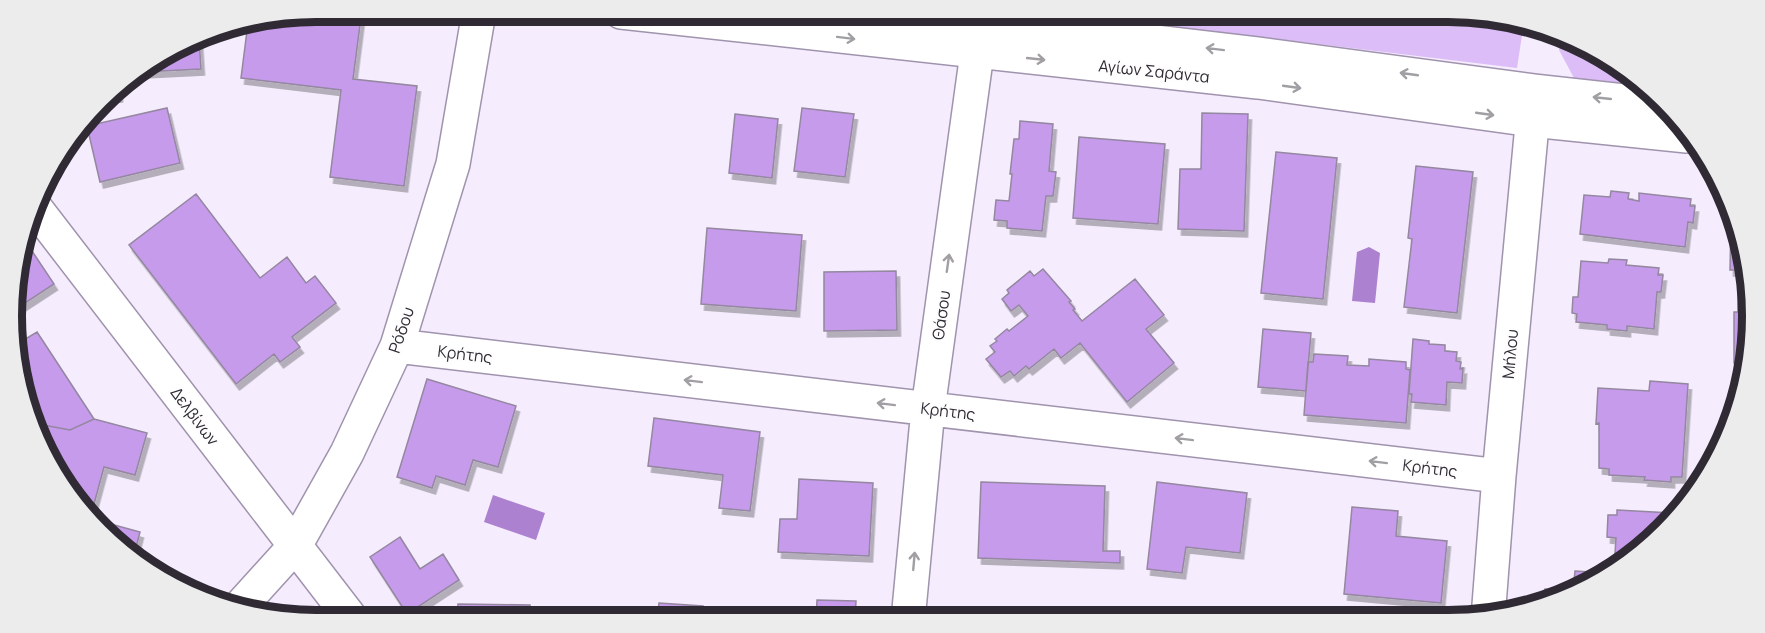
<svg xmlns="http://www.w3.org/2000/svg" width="1765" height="633" font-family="Manrope,sans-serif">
  <defs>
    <filter id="shadow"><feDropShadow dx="3.5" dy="6" stdDeviation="0" flood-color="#0004"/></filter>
  </defs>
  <rect width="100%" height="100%" fill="#f5ecfd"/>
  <path fill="#dcbdf8" d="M 1051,12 L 1448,12 L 1524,22 L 1517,68 Z
    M 1560,39 L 1634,75 L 1642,85 L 1574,78 L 1559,50 Z"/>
  <path fill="#ac81d0" d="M 1369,247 L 1380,253 L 1375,303 L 1352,301 L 1357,252 Z
    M 493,495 L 545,513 L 536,540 L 484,522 Z"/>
  <path fill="#c79bec" stroke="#9487a0" stroke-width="1.5" filter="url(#shadow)" d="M 316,12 L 361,17 L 353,79 L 417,86 L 404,186 L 330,177 L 341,90 L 241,78 L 248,23 Z
    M 199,39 L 201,69 L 142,72 Z
    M 119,86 L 119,96 L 108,97 L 116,87 Z
    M 167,108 L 180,163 L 100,182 L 87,126 Z
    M 802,108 L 854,114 L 845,177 L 794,171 Z
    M 1202,113 L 1248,114 L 1244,231 L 1178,229 L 1180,169 L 1201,169 Z
    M 735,114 L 778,119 L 772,178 L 729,173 Z
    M 1020,121 L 1053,124 L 1049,171 L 1056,172 L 1053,196 L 1046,196 L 1042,231 L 1007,228 L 1007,221 L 994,220 L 996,200 L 1009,201 L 1012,174 L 1010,174 L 1014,139 L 1019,139 Z
    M 1079,137 L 1165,144 L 1158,224 L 1073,218 Z
    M 1276,152 L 1337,158 L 1323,299 L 1261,293 Z
    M 1416,166 L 1473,172 L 1457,313 L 1404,307 L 1412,239 L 1408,238 Z
    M 1611,191 L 1629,193 L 1628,199 L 1639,201 L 1639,193 L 1691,199 L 1690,206 L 1695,206 L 1693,223 L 1688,222 L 1685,247 L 1580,234 L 1584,195 L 1610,197 Z
    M 196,194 L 260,278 L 287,257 L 306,283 L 315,276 L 336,303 L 292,337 L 300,347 L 280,362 L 274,354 L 236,384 L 129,245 Z
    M 1731,220 L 1748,270 L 1730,270 Z
    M 707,228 L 802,235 L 796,311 L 701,304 Z
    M 26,242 L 54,284 L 16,309 L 15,276 Z
    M 1609,259 L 1627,260 L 1626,265 L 1659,268 L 1658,275 L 1663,275 L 1661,292 L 1657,292 L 1654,329 L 1627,326 L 1627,331 L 1607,329 L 1607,325 L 1576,322 L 1577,314 L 1572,313 L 1573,297 L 1578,297 L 1581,261 L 1608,263 Z
    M 1043,269 L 1071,301 L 1069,302 L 1075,309 L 1073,310 L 1082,321 L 1135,279 L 1164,315 L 1146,329 L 1174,363 L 1127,402 L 1080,343 L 1061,358 L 1054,349 L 1029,369 L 1026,366 L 1014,376 L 1010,371 L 1001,377 L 986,359 L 995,352 L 990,346 L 997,341 L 995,339 L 1007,329 L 1009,331 L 1028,316 L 1019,305 L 1011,311 L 1002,299 L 1009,293 L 1007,290 L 1030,271 L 1034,276 Z
    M 896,271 L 897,330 L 824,331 L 824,272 Z
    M 1738,290 L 1750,290 L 1744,370 L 1742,370 L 1742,363 L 1734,363 L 1734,312 L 1738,312 Z
    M 1263,329 L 1311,333 L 1306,391 L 1258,387 Z
    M 37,332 L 94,419 L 70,430 L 38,424 L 18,376 L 17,344 Z
    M 1413,339 L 1429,341 L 1429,344 L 1445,345 L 1445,351 L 1457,352 L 1456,361 L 1461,362 L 1460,369 L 1463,368 L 1462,383 L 1447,382 L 1446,405 L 1411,402 L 1412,394 L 1409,394 Z
    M 1314,354 L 1348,356 L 1347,365 L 1369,366 L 1369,359 L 1406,362 L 1406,369 L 1410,370 L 1406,423 L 1304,415 L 1308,362 L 1313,362 Z
    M 427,379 L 516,406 L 498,467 L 473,460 L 465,485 L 436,476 L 432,488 L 397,477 Z
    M 1650,381 L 1688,384 L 1682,477 L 1671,477 L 1671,482 L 1644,480 L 1645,477 L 1609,475 L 1609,469 L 1599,468 L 1599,423 L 1596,424 L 1598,388 L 1649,391 Z
    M 1734,413 L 1726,431 L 1726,414 Z
    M 654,418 L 760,432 L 750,511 L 719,508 L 723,475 L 648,466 Z
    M 94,419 L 147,433 L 135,475 L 104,467 L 91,515 L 63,485 L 38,424 L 70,430 Z
    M 799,479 L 873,483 L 869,556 L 778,552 L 780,519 L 797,519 Z
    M 981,482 L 1105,486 L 1103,551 L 1120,551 L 1120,563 L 978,558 Z
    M 1157,482 L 1247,493 L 1240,553 L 1186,547 L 1182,573 L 1147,569 Z
    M 1352,507 L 1398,511 L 1396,536 L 1447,541 L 1441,603 L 1344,594 Z
    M 1617,510 L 1672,513 L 1672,519 L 1650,545 L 1614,569 L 1616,538 L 1607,537 L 1608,515 L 1617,515 Z
    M 96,520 L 140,532 L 133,559 L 131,558 Z
    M 400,537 L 420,569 L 443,554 L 459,580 L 407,614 L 370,557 Z
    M 1575,571 L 1608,573 L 1583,590 L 1544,601 L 1545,589 L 1573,591 Z
    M 817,600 L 856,601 L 855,620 L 816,620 Z
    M 659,603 L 703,606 L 702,620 L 657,620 Z
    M 458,604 L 530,605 L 530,621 L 457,621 Z
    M 619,608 L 619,620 L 544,620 L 544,609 Z"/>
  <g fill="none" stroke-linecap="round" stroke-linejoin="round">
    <g stroke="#a093ad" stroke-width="36">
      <path id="street" d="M 37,210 L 353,621
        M 397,346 L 1499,476
        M 237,610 L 295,546 L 347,453 L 397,346 L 453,164 L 479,12
        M 1488,618 L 1499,476 L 1535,93
        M 908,620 L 928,409 L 977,53 L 974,23"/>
    </g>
    <g stroke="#a093ad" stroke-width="36">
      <path id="secondary" d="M 621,12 L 1258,82 L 1532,120 L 1687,136
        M 899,12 L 1257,54 L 1535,91 L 1660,105"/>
    </g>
    <use href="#street" stroke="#fff" stroke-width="33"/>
    <use href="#secondary" stroke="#fff" stroke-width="33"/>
  </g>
  <defs><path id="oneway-shaft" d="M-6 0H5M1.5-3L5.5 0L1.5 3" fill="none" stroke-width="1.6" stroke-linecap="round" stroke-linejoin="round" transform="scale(1.5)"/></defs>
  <g stroke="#a19fa4">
    <use href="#oneway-shaft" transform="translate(846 38) rotate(7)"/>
    <use href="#oneway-shaft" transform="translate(1215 49) rotate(-173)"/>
    <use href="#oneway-shaft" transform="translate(1036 59) rotate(6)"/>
    <use href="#oneway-shaft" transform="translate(1409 74) rotate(-172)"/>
    <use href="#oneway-shaft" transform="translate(1292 87) rotate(8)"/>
    <use href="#oneway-shaft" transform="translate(1602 98) rotate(-174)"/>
    <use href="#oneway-shaft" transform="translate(1485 114) rotate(8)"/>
    <use href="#oneway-shaft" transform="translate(948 263) rotate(-82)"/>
    <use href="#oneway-shaft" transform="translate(693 381) rotate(-173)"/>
    <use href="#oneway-shaft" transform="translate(886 404) rotate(-173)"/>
    <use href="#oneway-shaft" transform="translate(1184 439) rotate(-173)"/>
    <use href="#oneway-shaft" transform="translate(1378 462) rotate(-173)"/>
    <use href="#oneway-shaft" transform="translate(914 561) rotate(-85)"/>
  </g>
  <g text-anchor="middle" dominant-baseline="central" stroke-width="4.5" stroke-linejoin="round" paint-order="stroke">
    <g font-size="16" fill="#2f2a34" stroke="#fdfdfd">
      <text transform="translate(1154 71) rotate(6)">Αγίων Σαράντα</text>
      <text transform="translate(941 315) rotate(-82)">Θάσου</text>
      <text transform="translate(401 330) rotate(-71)">Ρόδου</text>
      <text transform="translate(465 354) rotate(7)">Κρήτης</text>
      <text transform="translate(1510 354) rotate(-85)">Μήλου</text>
      <text transform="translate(948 411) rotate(7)">Κρήτης</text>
      <text transform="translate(195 416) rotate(53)">Δελβίνων</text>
      <text transform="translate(1430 468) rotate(7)">Κρήτης</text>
    </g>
  </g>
  <path d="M0 0H1765V633H0ZM316 22H1448A294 294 0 0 1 1742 316V316A294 294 0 0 1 1448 610H316A294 294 0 0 1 22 316V316A294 294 0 0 1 316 22Z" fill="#edeced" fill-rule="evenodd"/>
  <path fill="none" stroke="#2f2a34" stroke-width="8" d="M316 22H1448A294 294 0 0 1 1742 316V316A294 294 0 0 1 1448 610H316A294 294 0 0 1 22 316V316A294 294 0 0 1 316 22Z"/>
</svg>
